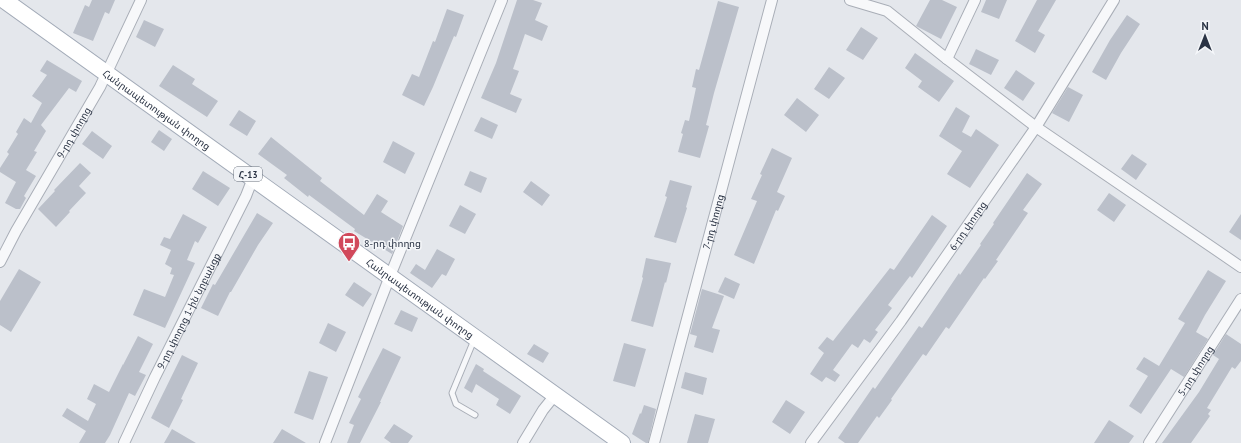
<svg xmlns="http://www.w3.org/2000/svg" width="1241" height="443" font-family="'PT Sans','Noto Sans Armenian',sans-serif">
  <rect width="100%" height="100%" fill="#e4e7ec"/>
  <path fill="#bbc0ca" d="M 92,0 L 115,0 L 109,14 L 105,12 L 93,41 L 73,33 L 85,5 L 89,7 Z
    M 517,0 L 533,0 L 542,3 L 535,20 L 548,26 L 542,41 L 525,34 L 513,69 L 519,71 L 510,94 L 522,99 L 516,113 L 481,98 L 496,63 Z
    M 930,0 L 942,0 L 957,7 L 941,39 L 916,26 Z
    M 986,0 L 1007,0 L 999,19 L 981,12 Z
    M 1037,0 L 1056,0 L 1038,31 L 1045,35 L 1035,53 L 1015,41 Z
    M 718,1 L 739,7 L 714,93 L 706,125 L 709,126 L 700,158 L 678,152 L 683,134 L 681,133 L 685,120 L 689,121 L 696,88 L 692,87 L 696,69 L 699,70 Z
    M 447,9 L 464,15 L 456,37 L 454,36 L 433,87 L 424,106 L 402,95 L 412,74 L 419,77 L 433,41 L 435,42 Z
    M 1127,15 L 1140,24 L 1121,53 L 1106,80 L 1092,72 L 1110,40 Z
    M 144,20 L 164,29 L 155,47 L 136,37 Z
    M 861,27 L 878,38 L 863,60 L 846,50 Z
    M 976,49 L 999,60 L 991,75 L 969,64 Z
    M 915,53 L 954,81 L 939,102 L 918,87 L 922,81 L 905,68 Z
    M 47,60 L 82,81 L 76,92 L 69,88 L 41,125 L 46,131 L 34,151 L 37,152 L 26,170 L 36,176 L 24,196 L 26,198 L 20,209 L 16,209 L 5,203 L 16,182 L 0,172 L 0,168 L 9,154 L 7,152 L 18,134 L 16,132 L 24,118 L 31,123 L 42,103 L 32,96 L 47,75 L 40,71 Z
    M 173,65 L 195,79 L 192,84 L 218,101 L 207,117 L 159,86 Z
    M 829,67 L 845,78 L 829,99 L 814,89 Z
    M 1016,70 L 1035,83 L 1023,101 L 1004,88 Z
    M 1068,87 L 1083,95 L 1069,122 L 1052,113 Z
    M 797,98 L 819,115 L 806,132 L 784,115 Z
    M 956,107 L 970,116 L 962,132 L 971,137 L 976,129 L 999,145 L 970,188 L 947,174 L 962,151 L 939,136 Z
    M 239,110 L 256,121 L 247,136 L 229,125 Z
    M 481,117 L 498,125 L 492,139 L 474,131 Z
    M 159,130 L 172,139 L 164,151 L 151,142 Z
    M 92,131 L 112,146 L 103,159 L 82,144 Z
    M 271,137 L 322,178 L 320,181 L 364,215 L 377,194 L 388,201 L 381,212 L 403,226 L 392,254 L 354,231 L 355,229 L 309,195 L 308,197 L 284,178 L 287,175 L 258,154 Z
    M 393,141 L 415,153 L 405,174 L 383,162 Z
    M 772,148 L 792,158 L 777,192 L 785,196 L 778,211 L 776,210 L 754,264 L 734,255 L 757,201 L 751,199 L 762,175 L 760,174 Z
    M 1132,154 L 1147,164 L 1136,180 L 1121,169 Z
    M 80,163 L 91,173 L 79,186 L 86,193 L 69,211 L 70,212 L 56,227 L 38,209 L 55,191 L 54,190 Z
    M 203,171 L 230,188 L 218,206 L 192,189 Z
    M 470,171 L 487,178 L 481,193 L 464,185 Z
    M 1027,173 L 1042,184 L 1023,210 L 1028,213 L 996,260 L 998,261 L 985,279 L 984,278 L 949,329 L 946,327 L 926,356 L 923,354 L 891,399 L 892,400 L 879,418 L 877,416 L 858,443 L 845,443 L 838,438 L 873,387 L 875,389 L 919,326 L 922,328 L 959,273 L 960,275 L 981,245 L 980,244 L 994,224 L 993,223 Z
    M 670,180 L 692,186 L 686,207 L 687,208 L 676,243 L 654,237 L 667,197 L 665,196 Z
    M 531,181 L 550,195 L 542,206 L 523,192 Z
    M 1109,193 L 1126,205 L 1114,222 L 1097,210 Z
    M 460,205 L 476,214 L 465,234 L 449,226 Z
    M 257,213 L 273,223 L 258,245 L 231,292 L 230,292 L 218,316 L 201,308 L 213,284 L 215,285 Z
    M 183,214 L 207,227 L 198,243 L 195,241 L 187,260 L 195,263 L 165,328 L 133,315 L 144,289 L 165,297 L 174,275 L 170,274 L 172,268 L 165,264 L 171,250 L 160,245 L 164,237 L 170,239 Z
    M 1241,214 L 1241,240 L 1229,232 Z
    M 932,215 L 947,226 L 912,278 L 910,276 L 888,305 L 892,308 L 875,330 L 878,332 L 870,343 L 864,339 L 858,348 L 852,344 L 833,370 L 840,375 L 835,382 L 826,377 L 822,382 L 810,374 L 824,353 L 818,348 L 827,337 L 833,341 L 890,268 L 894,270 Z
    M 437,249 L 455,259 L 446,276 L 442,274 L 432,288 L 410,273 L 416,264 L 425,270 Z
    M 646,258 L 671,263 L 666,283 L 665,282 L 653,327 L 631,321 L 643,278 L 642,277 Z
    M 19,269 L 41,282 L 11,332 L 0,325 L 0,301 Z
    M 1208,270 L 1226,281 L 1205,315 L 1196,332 L 1208,339 L 1184,377 L 1171,369 L 1141,414 L 1129,406 L 1148,376 L 1136,369 L 1144,357 L 1159,366 L 1185,323 L 1178,319 Z
    M 725,277 L 740,284 L 734,299 L 718,292 Z
    M 354,282 L 372,294 L 363,307 L 345,295 Z
    M 702,289 L 724,296 L 712,328 L 720,330 L 713,353 L 694,347 L 697,336 L 690,334 Z
    M 401,310 L 418,318 L 412,332 L 394,324 Z
    M 328,323 L 346,332 L 336,352 L 319,343 Z
    M 1226,334 L 1241,344 L 1241,361 L 1235,369 L 1232,367 L 1207,408 L 1211,410 L 1208,414 L 1210,416 L 1191,443 L 1162,443 L 1199,392 L 1219,359 L 1213,355 Z
    M 138,336 L 153,344 L 139,372 L 146,375 L 135,396 L 129,393 L 110,435 L 105,443 L 79,443 L 86,431 L 62,416 L 67,408 L 88,421 L 96,404 L 87,399 L 94,384 L 109,392 L 123,364 L 123,365 Z
    M 624,343 L 646,349 L 635,387 L 613,381 Z
    M 534,344 L 549,353 L 543,363 L 527,354 Z
    M 383,348 L 401,357 L 380,402 L 381,402 L 360,443 L 347,443 L 354,425 L 349,423 L 361,399 L 358,397 Z
    M 182,355 L 198,363 L 181,399 L 183,400 L 169,428 L 151,418 Z
    M 476,364 L 484,369 L 483,371 L 521,396 L 510,414 L 496,405 L 499,399 L 476,384 L 472,393 L 464,388 Z
    M 309,371 L 328,377 L 313,420 L 294,413 Z
    M 685,372 L 707,378 L 703,395 L 681,388 Z
    M 786,400 L 805,412 L 790,434 L 772,422 Z
    M 644,405 L 656,409 L 648,443 L 646,443 L 632,434 L 640,413 L 641,414 Z
    M 695,414 L 715,419 L 708,443 L 687,443 Z
    M 1109,420 L 1134,436 L 1129,443 L 1094,443 Z
    M 394,424 L 413,436 L 408,443 L 391,443 L 384,438 Z
    M 172,429 L 196,443 L 164,443 Z
    M 282,429 L 306,443 L 273,443 Z"/>
  <g fill="none" stroke-linecap="round" stroke-linejoin="round">
    <g stroke="#a9aeb7" stroke-width="7">
      <path id="service" d="M 474,340 L 452,393 L 456,404 L 475,415"/>
    </g>
    <g stroke="#a9aeb7" stroke-width="12">
      <g id="minor">
        <path d="M 850,0 L 887,11 L 947,59 L 1036,127 L 1241,267"/>
        <path d="M 947,59 L 975,0"/>
        <path id="s1" d="M 0,262 L 16,231 L 100,87 L 141,0"/>
        <path id="s2" d="M 124,443 L 155,377 L 246,196 L 253,178"/>
        <path d="M 325,443 L 390,276 L 502,0"/>
        <path d="M 523,443 L 543,410 L 555,395"/>
        <path id="s3" d="M 654,443 L 772,0"/>
        <path id="s4" d="M 811,443 L 901,321 L 1036,127 L 1114,0"/>
        <path id="s5" d="M 1149,443 L 1241,299"/>
      </g>
    </g>
    <g stroke="#a3abb8" stroke-width="18">
      <g id="primary">
        <path id="s6" d="M 4,0 L 622,443"/>
      </g>
    </g>
    <use href="#service" stroke="#f7f8fa" stroke-width="5"/>
    <use href="#minor" stroke="#f7f8fa" stroke-width="10"/>
    <use href="#primary" stroke="#fff" stroke-width="16"/>
  </g>
  <defs>
    <g id="bus-pin" transform="scale(1.15)"><path d="M0 17L-7.5 6A9.5 9.5 0 1 1 7.5 6Z" fill="#d1495b" stroke="#f4f6f9"/><path d="M-5-6H5V4H4V6H2V4H-2V6H-4V4H-5ZM-3.5-4V0h7V-4ZM-3.5 1.2v1.5H-2V1.2ZM2 1.2v1.5H3.5V1.2Z" fill="#fff"/></g>
  </defs>
  <g fill-rule="evenodd">
    <use href="#bus-pin" x="349" y="243"/>
  </g>
  <g text-anchor="middle" dominant-baseline="central" stroke-width="3" stroke-linejoin="round" paint-order="stroke">
    <rect fill="#f4f6f9" stroke="#676e7b" stroke-width="1" x="234" y="167" width="28" height="14" rx="3"/>
    <g font-size="9" font-weight="bold" fill="#2b3445">
      <text x="248" y="174">Հ-13</text>
    </g>
    <g font-size="10" fill="#2b3445" stroke="#f4f6f9">
      <text stroke="none"><textPath href="#s6" startOffset="188">Հանրապետության փողոց</textPath></text>
      <text stroke="none"><textPath href="#s1" startOffset="149">9-րդ փողոց</textPath></text>
      <text stroke="none"><textPath href="#s3" startOffset="229">7-րդ փողոց</textPath></text>
      <text stroke="none"><textPath href="#s4" startOffset="268">6-րդ փողոց</textPath></text>
      <text stroke="none"><textPath href="#s6" startOffset="512">Հանրապետության փողոց</textPath></text>
      <text stroke="none"><textPath href="#s2" startOffset="147">9-րդ փողոց 1-ին նրբանցք</textPath></text>
      <text stroke="none"><textPath href="#s5" startOffset="86">5-րդ փողոց</textPath></text>
    </g>
    <g font-size="10" fill="#2b3445" stroke="#f4f6f9" text-anchor="start">
      <text x="364" y="243">8-րդ փողոց</text>
    </g>
  </g>
  <g transform="translate(1205 36)" stroke="#f4f6f9" stroke-width="3" paint-order="stroke">
  <path d="M0-3L7 15L0 10L-7 15Z" fill="#2b3445"/>
  <text y="-6" font-size="11" font-weight="bold" text-anchor="middle" fill="#2b3445">N</text>
  </g>
</svg>
